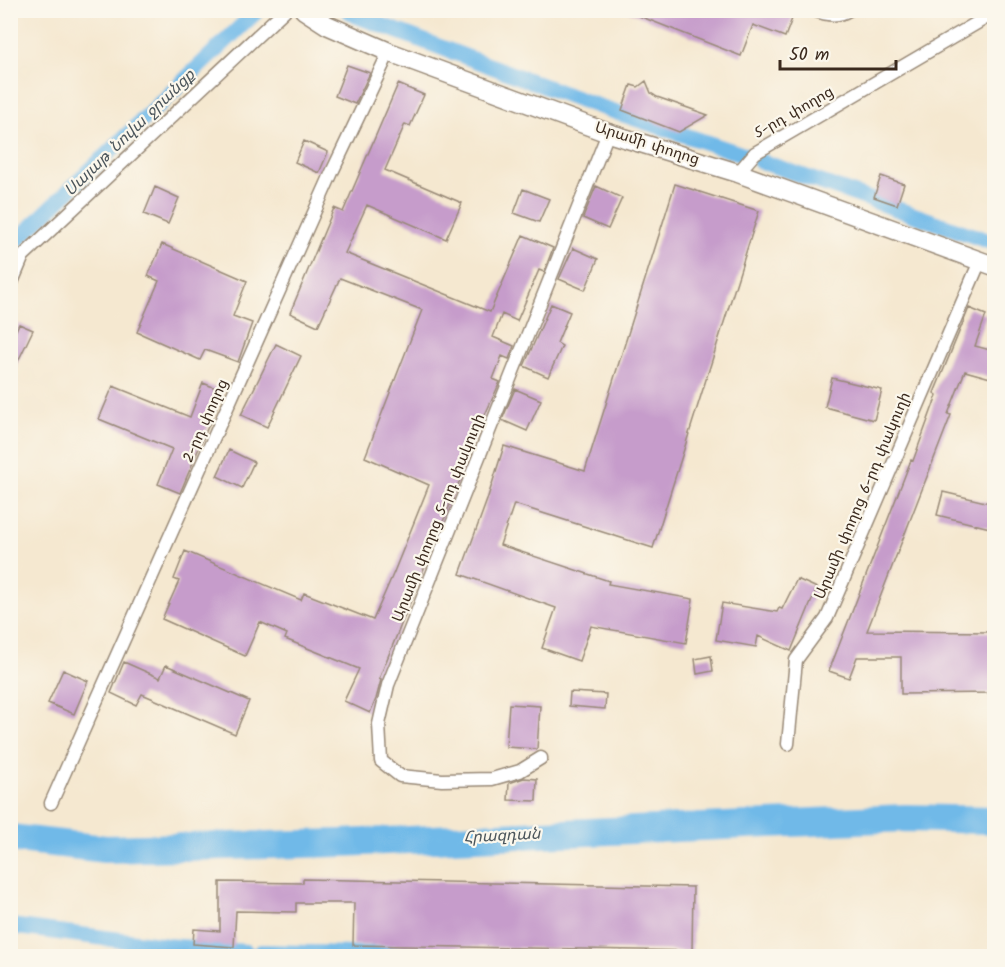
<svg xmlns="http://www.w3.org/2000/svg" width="1005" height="967" font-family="Kalam,'Noto Sans Armenian',sans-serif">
  <rect width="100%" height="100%" fill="#fbf7ec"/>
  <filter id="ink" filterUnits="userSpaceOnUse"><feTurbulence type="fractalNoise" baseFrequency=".0167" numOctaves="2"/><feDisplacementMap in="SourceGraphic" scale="12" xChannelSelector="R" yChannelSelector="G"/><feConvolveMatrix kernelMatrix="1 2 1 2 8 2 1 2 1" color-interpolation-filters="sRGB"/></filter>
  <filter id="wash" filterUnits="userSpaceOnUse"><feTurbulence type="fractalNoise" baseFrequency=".008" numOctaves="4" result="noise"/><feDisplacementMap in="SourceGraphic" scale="24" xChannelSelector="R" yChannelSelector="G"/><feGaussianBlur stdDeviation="1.35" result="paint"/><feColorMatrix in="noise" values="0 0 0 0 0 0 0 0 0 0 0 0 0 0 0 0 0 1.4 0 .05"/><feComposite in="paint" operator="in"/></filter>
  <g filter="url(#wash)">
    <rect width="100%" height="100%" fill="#f5e8d0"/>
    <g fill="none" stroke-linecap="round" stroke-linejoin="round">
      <path stroke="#70b9e8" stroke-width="16" d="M 348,10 L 357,16 L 589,103 L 744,155
        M 760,161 L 994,243
        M 10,247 L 258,10
        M 10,926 L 168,946 L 246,952
        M 261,952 L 449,956"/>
      <path stroke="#70b9e8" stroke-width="28" d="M 10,838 L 105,849 L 341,843 L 905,818 L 994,820"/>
    </g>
    <g id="blocks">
      <path fill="#c69ccb" d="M 624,10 L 777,10 L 793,16 L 785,37 L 753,25 L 741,56 Z
        M 347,65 L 370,73 L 355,104 L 335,96 Z
        M 646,81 L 651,93 L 657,97 L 708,115 L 679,132 L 622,110 L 631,85 L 638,87 Z
        M 398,84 L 424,95 L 410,126 L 405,124 L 385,170 L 462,203 L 446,239 L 367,205 L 345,253 L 490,312 L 523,235 L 553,248 L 544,272 L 539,270 L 517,321 L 502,314 L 493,337 L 514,346 L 509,359 L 502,356 L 493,379 L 500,382 L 463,463 L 466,465 L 379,679 L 381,680 L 376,699 L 370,713 L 344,701 L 359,669 L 285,639 L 287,634 L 260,622 L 245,656 L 162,619 L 179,581 L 174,579 L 185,551 L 301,600 L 304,593 L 373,620 L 394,572 L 429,485 L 365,457 L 422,310 L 340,278 L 318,326 L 290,313 L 334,208 L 343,212 Z
        M 304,141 L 328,152 L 319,173 L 295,162 Z
        M 881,176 L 904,184 L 897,205 L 874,197 Z
        M 675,184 L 759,211 L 653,548 L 514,504 L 500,545 L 609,581 L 608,584 L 693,599 L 686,643 L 591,626 L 579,661 L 542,648 L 556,608 L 460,574 L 487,500 L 504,446 L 585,471 Z
        M 596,186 L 622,198 L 608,229 L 583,218 Z
        M 155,187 L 179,198 L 168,224 L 144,214 Z
        M 523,189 L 549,199 L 539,222 L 514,213 Z
        M 162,244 L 247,281 L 233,316 L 252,323 L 238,362 L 205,350 L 200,360 L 137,332 L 159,281 L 148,276 Z
        M 573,248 L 598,259 L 585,290 L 559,279 Z
        M 551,304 L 570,312 L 557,343 L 562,346 L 548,377 L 524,366 Z
        M 969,308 L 986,315 L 975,346 L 994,351 L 994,379 L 965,371 L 948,414 L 951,415 L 867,631 L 994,632 L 994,693 L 901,694 L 901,657 L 857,657 L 849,678 L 829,671 L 911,460 L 913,461 L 937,395 L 934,393 Z
        M 19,324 L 33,330 L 10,378 L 10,343 Z
        M 276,344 L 301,356 L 267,427 L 241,415 Z
        M 832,378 L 882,390 L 874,420 L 825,407 Z
        M 203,383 L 223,391 L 180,493 L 158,484 L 172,449 L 99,419 L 113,386 L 190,417 Z
        M 515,389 L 541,400 L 527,431 L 502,420 Z
        M 229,450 L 254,462 L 242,488 L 217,476 Z
        M 943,492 L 994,504 L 994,529 L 937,515 Z
        M 797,579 L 817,588 L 791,651 L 758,636 L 756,647 L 716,640 L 722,603 L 777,612 L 779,608 L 782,609 Z
        M 711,656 L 713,671 L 697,674 L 695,659 Z
        M 124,662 L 160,678 L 166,665 L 249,701 L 235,734 L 142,694 L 136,705 L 111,693 Z
        M 63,670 L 88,681 L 74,714 L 48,703 Z
        M 570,692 L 606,694 L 605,709 L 569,706 Z
        M 509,704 L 540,706 L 537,749 L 506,747 Z
        M 524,778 L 537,779 L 536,801 L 508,800 L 509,783 Z
        M 303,879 L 693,887 L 692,951 L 353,945 L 354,903 L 296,903 L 296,912 L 236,911 L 234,947 L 193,944 L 194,929 L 220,931 L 220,882 L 303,883 Z"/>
    </g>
  </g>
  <g filter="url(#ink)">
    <use href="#blocks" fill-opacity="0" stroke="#988977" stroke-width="1.5"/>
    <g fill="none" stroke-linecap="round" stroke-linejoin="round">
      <g stroke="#988977" stroke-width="15">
        <path id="street" d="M 814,10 C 826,15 838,17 849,10
          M 738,173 L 755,153 L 994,13
          M 10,287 L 23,256 L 285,10
          M 788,744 L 796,660 L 827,618 L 980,261
          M 541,758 L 520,771 L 492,779 L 442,780 L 400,776 L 381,761 L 379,724 L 388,685 L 608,133
          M 51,803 L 333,170 L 389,52"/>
      </g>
      <g stroke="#988977" stroke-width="21">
        <path id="secondary" d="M 304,10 L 327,25 L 389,52 L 608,133 L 738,173 L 994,266"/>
      </g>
      <use href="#street" stroke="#fff" stroke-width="12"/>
      <use href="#secondary" stroke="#fff" stroke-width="18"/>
    </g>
  </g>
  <g text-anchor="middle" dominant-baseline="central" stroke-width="4.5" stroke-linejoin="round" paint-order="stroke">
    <g font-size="15" fill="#3b2a1e" stroke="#fbf7ec">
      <text transform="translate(794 113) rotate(-30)">5-րդ փողոց</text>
      <text transform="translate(647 144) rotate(18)">Արամի փողոց</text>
      <text transform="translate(206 421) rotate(-66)">2-րդ փողոց</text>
      <text transform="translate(863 496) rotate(-67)">Արամի փողոց 6-րդ փակուղի</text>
      <text transform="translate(439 518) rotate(-68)">Արամի փողոց 5-րդ փակուղի</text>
    </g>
    <g font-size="16" font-style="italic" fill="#4b555b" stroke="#fbf7ec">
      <text transform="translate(130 133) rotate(-44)">Սայաթ Նովա ջրանցք</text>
      <text transform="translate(502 836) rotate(-3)">Հրազդան</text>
    </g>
  </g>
  <rect width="1005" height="967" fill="none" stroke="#fbf7ec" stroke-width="36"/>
  <path d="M780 60v9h116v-9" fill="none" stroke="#3b2a1e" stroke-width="3"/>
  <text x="789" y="60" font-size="18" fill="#3b2a1e" stroke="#fbf7ec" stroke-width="4.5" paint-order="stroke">50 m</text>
</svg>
